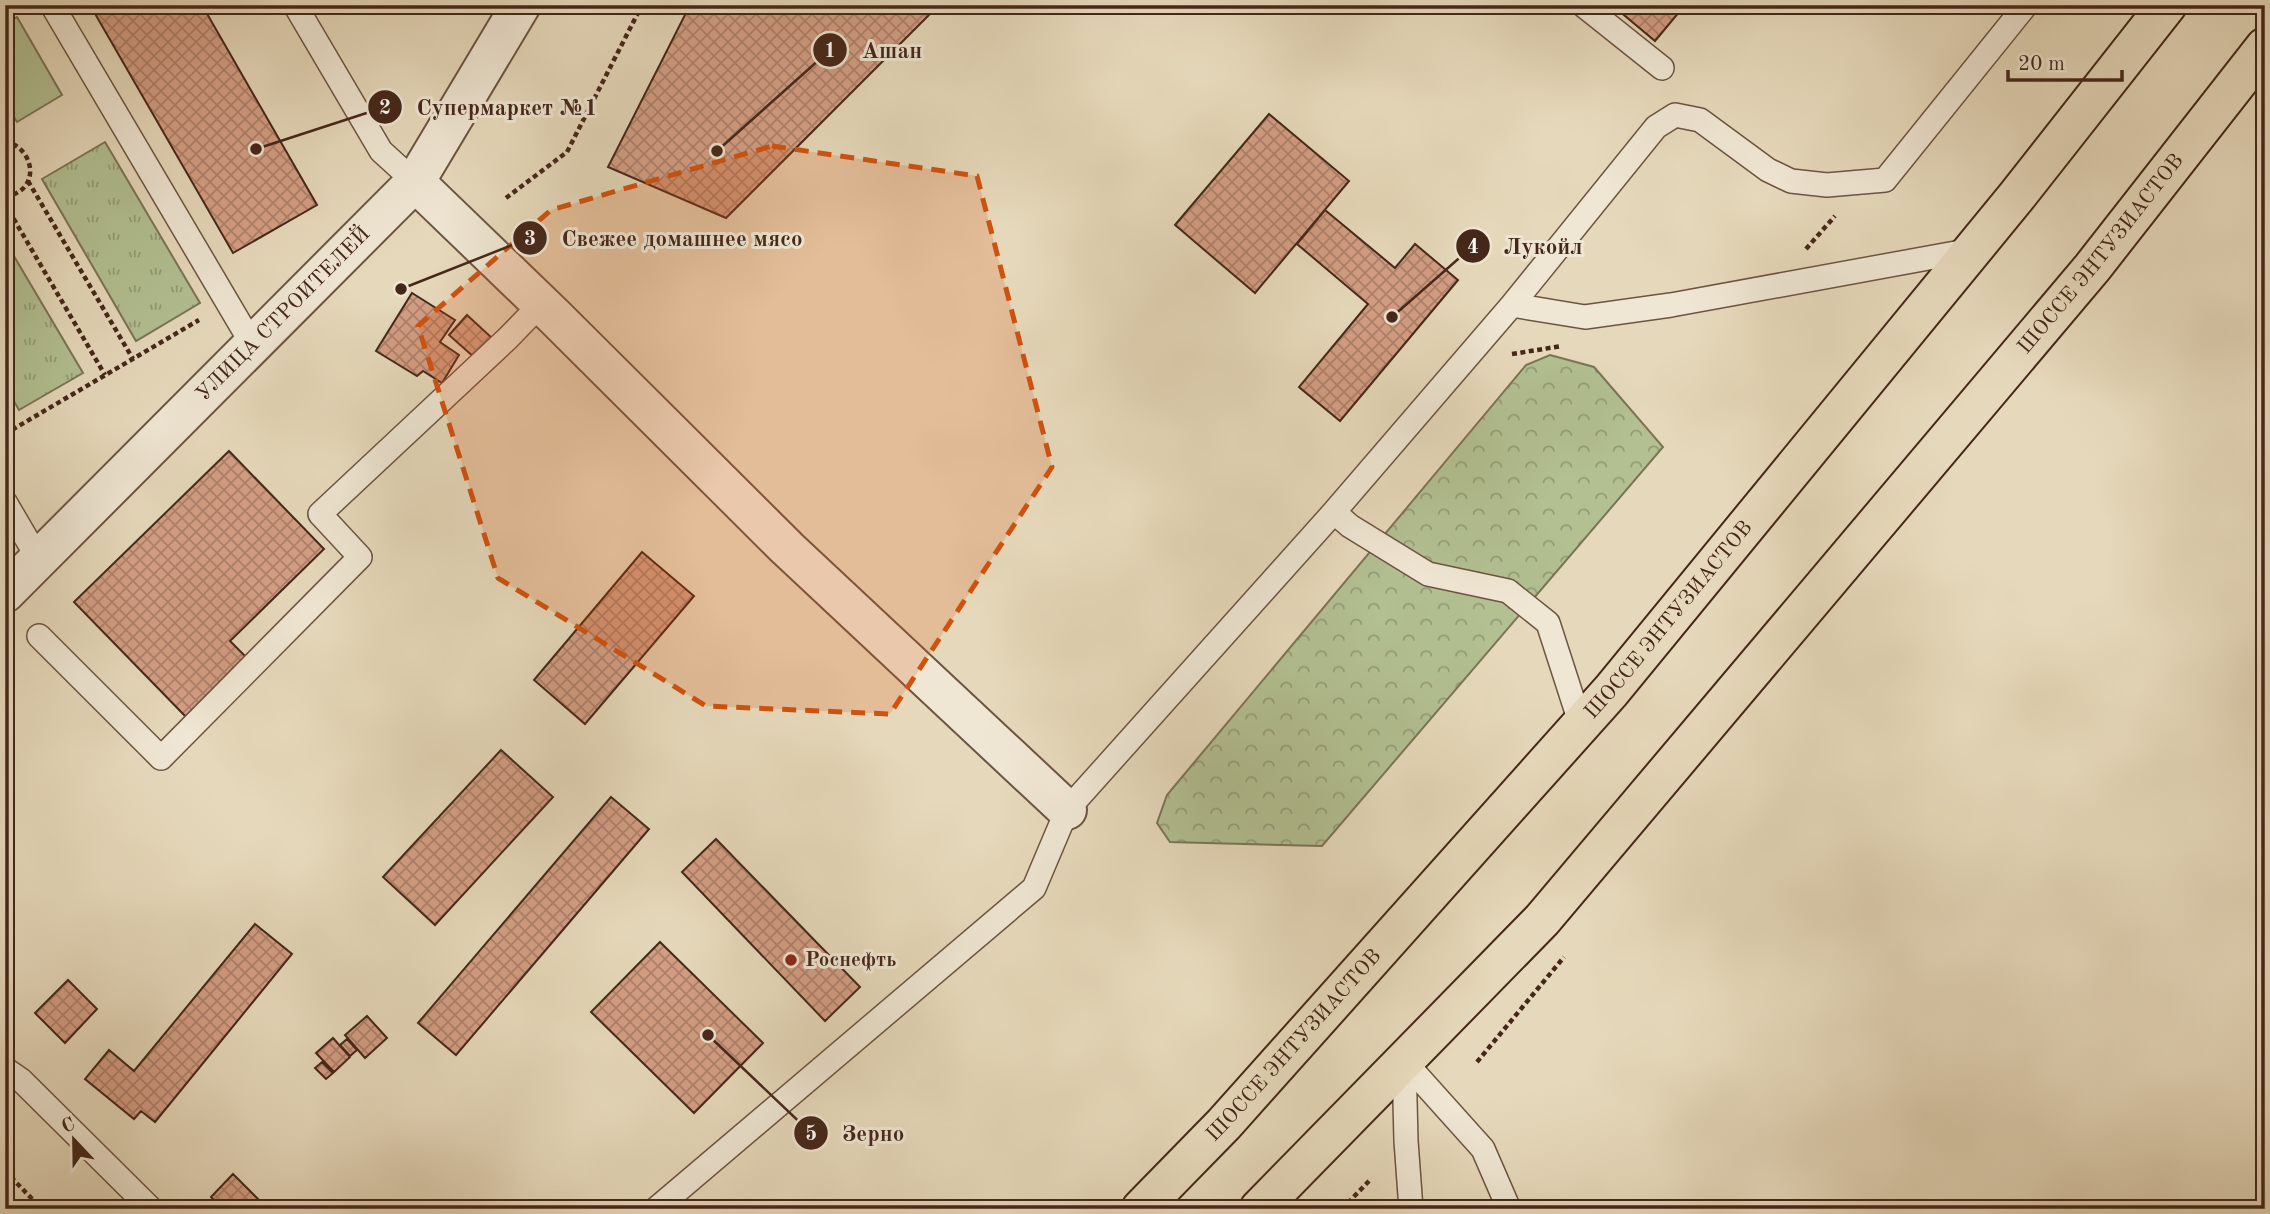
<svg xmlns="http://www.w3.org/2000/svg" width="2270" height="1214" font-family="'Old Standard TT',serif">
  <defs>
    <pattern id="forest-crowns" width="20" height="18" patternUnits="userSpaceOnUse" patternTransform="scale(1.75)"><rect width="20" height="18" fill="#b2c092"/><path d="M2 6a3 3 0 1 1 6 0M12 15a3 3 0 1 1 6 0" fill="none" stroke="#939c76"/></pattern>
    <pattern id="park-tufts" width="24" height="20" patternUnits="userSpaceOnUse" patternTransform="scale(1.75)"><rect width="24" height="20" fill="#b2c092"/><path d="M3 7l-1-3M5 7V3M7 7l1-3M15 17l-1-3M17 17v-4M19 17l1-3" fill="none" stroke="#939c76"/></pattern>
    <pattern id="building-cross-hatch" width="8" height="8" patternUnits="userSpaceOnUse" patternTransform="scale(1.75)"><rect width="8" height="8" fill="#d49e84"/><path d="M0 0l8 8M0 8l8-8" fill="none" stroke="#ae816b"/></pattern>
  </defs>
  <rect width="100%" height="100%" fill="#e6d9bb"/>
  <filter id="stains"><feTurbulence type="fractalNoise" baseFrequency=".00286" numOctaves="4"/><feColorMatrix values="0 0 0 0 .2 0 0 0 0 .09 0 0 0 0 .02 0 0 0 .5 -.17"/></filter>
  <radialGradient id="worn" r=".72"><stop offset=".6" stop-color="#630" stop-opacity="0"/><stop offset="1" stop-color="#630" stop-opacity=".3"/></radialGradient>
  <path fill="#b2c092" stroke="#7c7456" stroke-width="2" d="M 17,17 L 62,95 L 17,122 L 5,102 L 5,23 Z"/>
  <path fill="url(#forest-crowns)" stroke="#7c7456" stroke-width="2" d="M 1550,355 L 1594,367 L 1663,447 L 1322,846 L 1170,842 L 1157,823 L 1167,795 L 1526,365 Z"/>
  <path fill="url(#park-tufts)" stroke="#7c7456" stroke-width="2" d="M 105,142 L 200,303 L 136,341 L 42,179 Z
    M 5,241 L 83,373 L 19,410 L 5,386 Z"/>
  <path fill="url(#building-cross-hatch)" stroke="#45271a" stroke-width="2" d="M 90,5 L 202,5 L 317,205 L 233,253 Z
    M 690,5 L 939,5 L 726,218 L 608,167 Z
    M 1612,5 L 1685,5 L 1655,41 Z
    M 1269,114 L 1349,181 L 1255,293 L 1175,225 Z
    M 1325,210 L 1395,268 L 1415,244 L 1458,280 L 1340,421 L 1299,387 L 1368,304 L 1297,244 Z
    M 412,293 L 455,320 L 440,342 L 459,355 L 442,383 L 423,371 L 417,376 L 376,351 Z
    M 467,315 L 492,338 L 475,358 L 449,335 Z
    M 229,451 L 324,549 L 230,641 L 250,661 L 189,720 L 74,602 Z
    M 642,552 L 694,596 L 585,724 L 534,680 Z
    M 501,750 L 553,797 L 435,925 L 383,877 Z
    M 611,797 L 649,829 L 456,1055 L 418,1023 Z
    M 716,839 L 860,987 L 825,1021 L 682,872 Z
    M 255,924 L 292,954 L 155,1122 L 141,1111 L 134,1119 L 85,1079 L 109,1050 L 134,1071 Z
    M 660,942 L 763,1043 L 694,1113 L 591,1012 Z
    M 68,980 L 97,1009 L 65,1043 L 35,1013 Z
    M 367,1016 L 387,1038 L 365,1058 L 345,1035 Z
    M 333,1038 L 350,1057 L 334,1072 L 316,1053 Z
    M 347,1039 L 357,1050 L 350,1056 L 340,1045 Z
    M 322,1062 L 333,1073 L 326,1079 L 315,1068 Z
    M 233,1174 L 262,1203 L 256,1209 L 222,1209 L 211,1197 Z"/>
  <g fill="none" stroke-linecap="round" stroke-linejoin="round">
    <g stroke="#6d5442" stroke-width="26">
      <path id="service" d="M 52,5 L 252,344
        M 295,5 L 381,151 L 415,182
        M 1583,5 L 1662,68
        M 1512,305 L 1585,317 L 1671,305 L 1972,250
        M 5,502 L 39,560
        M 1334,512 L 1350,526 L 1428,574 L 1508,591 L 1548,623 L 1581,725
        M 39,636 L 161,758 L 360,557 L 320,514 L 508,338 L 541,304
        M 1404,1061 L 1483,1149 L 1509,1209
        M 1404,1061 L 1406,1141 L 1411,1209
        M 5,1069 L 21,1080 L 151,1209
        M 656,1209 L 1034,888 L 1067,810 L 1334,512 L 1512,305 L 1656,127 L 1675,115 L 1700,120 L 1768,170 L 1791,181 L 1827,185 L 1885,180 L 2026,5"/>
    </g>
    <g stroke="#6d5442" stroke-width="42">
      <g id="minor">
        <path d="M 415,182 L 554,316 L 787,548 L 1067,810"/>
        <path id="s1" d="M 5,593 L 415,182 L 521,5"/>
      </g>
    </g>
    <g stroke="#45271a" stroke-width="42">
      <g id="trunk">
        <path id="s2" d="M 1141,1209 L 1224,1124 L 1611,691 L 2016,197 L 2167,5"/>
        <path id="s3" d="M 1259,1209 L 1542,920 L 2092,268 L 2265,47"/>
      </g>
    </g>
    <path stroke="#45271a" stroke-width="4.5" stroke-dasharray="5 3.5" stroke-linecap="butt" d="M 5,141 C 37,149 40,193 5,196
      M 28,181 L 133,359
      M 506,198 L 567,152 L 642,5
      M 5,204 L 105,375
      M 1806,249 L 1835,216
      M 1512,354 L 1562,346
      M 5,434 L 199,320
      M 1477,1062 L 1564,957
      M 5,1171 L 39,1206
      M 1342,1209 L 1369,1181"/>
    <use href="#service" stroke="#efe6d3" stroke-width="23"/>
    <use href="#minor" stroke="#efe6d3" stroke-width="38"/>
    <use href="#trunk" stroke="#e6d9bb" stroke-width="38"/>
  </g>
  <path fill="#d0520e" fill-opacity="0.2" stroke="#d0520e" stroke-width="5" stroke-dasharray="14 9" stroke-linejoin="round" d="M 772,146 L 977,176 L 1052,467 L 890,714 L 706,706 L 498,578 L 418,326 L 551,210 Z"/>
  <circle fill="#8f2418" stroke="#efe6d3" stroke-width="2.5" cx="791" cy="960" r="7"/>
  <g text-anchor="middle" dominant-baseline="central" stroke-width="6" stroke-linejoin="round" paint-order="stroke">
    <g font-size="21" fill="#45271a" stroke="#efe6d3">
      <text stroke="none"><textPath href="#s3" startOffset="1274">ШОССЕ ЭНТУЗИАСТОВ</textPath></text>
      <text stroke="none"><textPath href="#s1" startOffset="394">УЛИЦА СТРОИТЕЛЕЙ</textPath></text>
      <text stroke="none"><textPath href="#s2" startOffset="791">ШОССЕ ЭНТУЗИАСТОВ</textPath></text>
      <text stroke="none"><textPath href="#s2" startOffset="224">ШОССЕ ЭНТУЗИАСТОВ</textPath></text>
    </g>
    <g font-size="21" font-weight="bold" fill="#45271a" stroke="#efe6d3" text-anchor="start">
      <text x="805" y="960">Роснефть</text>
    </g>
  </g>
  <path fill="none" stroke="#45271a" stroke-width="2.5" d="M717 151L830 50M256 149L385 107M401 289L530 238M1392 317L1473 246M708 1035L811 1133"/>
  <g fill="#45271a" stroke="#efe6d3" stroke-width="2.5">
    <circle cx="717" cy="151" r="7"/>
    <circle cx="256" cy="149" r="7"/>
    <circle cx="401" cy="289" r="7"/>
    <circle cx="1392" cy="317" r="7"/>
    <circle cx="708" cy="1035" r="7"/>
    <circle cx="830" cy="50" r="18"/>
    <circle cx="385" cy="107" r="18"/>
    <circle cx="530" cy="238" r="18"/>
    <circle cx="1473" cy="246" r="18"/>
    <circle cx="811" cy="1133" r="18"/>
  </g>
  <g font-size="21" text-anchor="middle" font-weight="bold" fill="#fff">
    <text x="830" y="57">1</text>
    <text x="385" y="114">2</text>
    <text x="530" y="245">3</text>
    <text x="1473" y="253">4</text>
    <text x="811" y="1140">5</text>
  </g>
  <g font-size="23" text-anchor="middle" font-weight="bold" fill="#45271a" stroke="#efe6d3" stroke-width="6" stroke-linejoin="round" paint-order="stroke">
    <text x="892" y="58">Ашан</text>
    <text x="507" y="115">Супермаркет №1</text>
    <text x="682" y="246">Свежее домашнее мясо</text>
    <text x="1543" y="254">Лукойл</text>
    <text x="873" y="1141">Зерно</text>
  </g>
  <rect width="2270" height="1214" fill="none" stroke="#e6d9bb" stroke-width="28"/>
  <rect x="7" y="7" width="2256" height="1200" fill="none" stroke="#45271a" stroke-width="3.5"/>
  <rect x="14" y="14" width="2242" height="1186" fill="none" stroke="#45271a" stroke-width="2"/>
  <g transform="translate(74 1140) rotate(338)" stroke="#efe6d3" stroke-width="5" paint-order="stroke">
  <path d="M0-5L12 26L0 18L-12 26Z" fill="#45271a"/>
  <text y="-10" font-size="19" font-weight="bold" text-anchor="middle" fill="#45271a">С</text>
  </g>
  <path d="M2008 70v10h114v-10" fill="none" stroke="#45271a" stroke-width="3.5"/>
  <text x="2018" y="70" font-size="21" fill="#45271a" stroke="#efe6d3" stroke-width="5" paint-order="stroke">20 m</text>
  <rect width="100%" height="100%" filter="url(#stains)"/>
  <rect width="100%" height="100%" fill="url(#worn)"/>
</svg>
